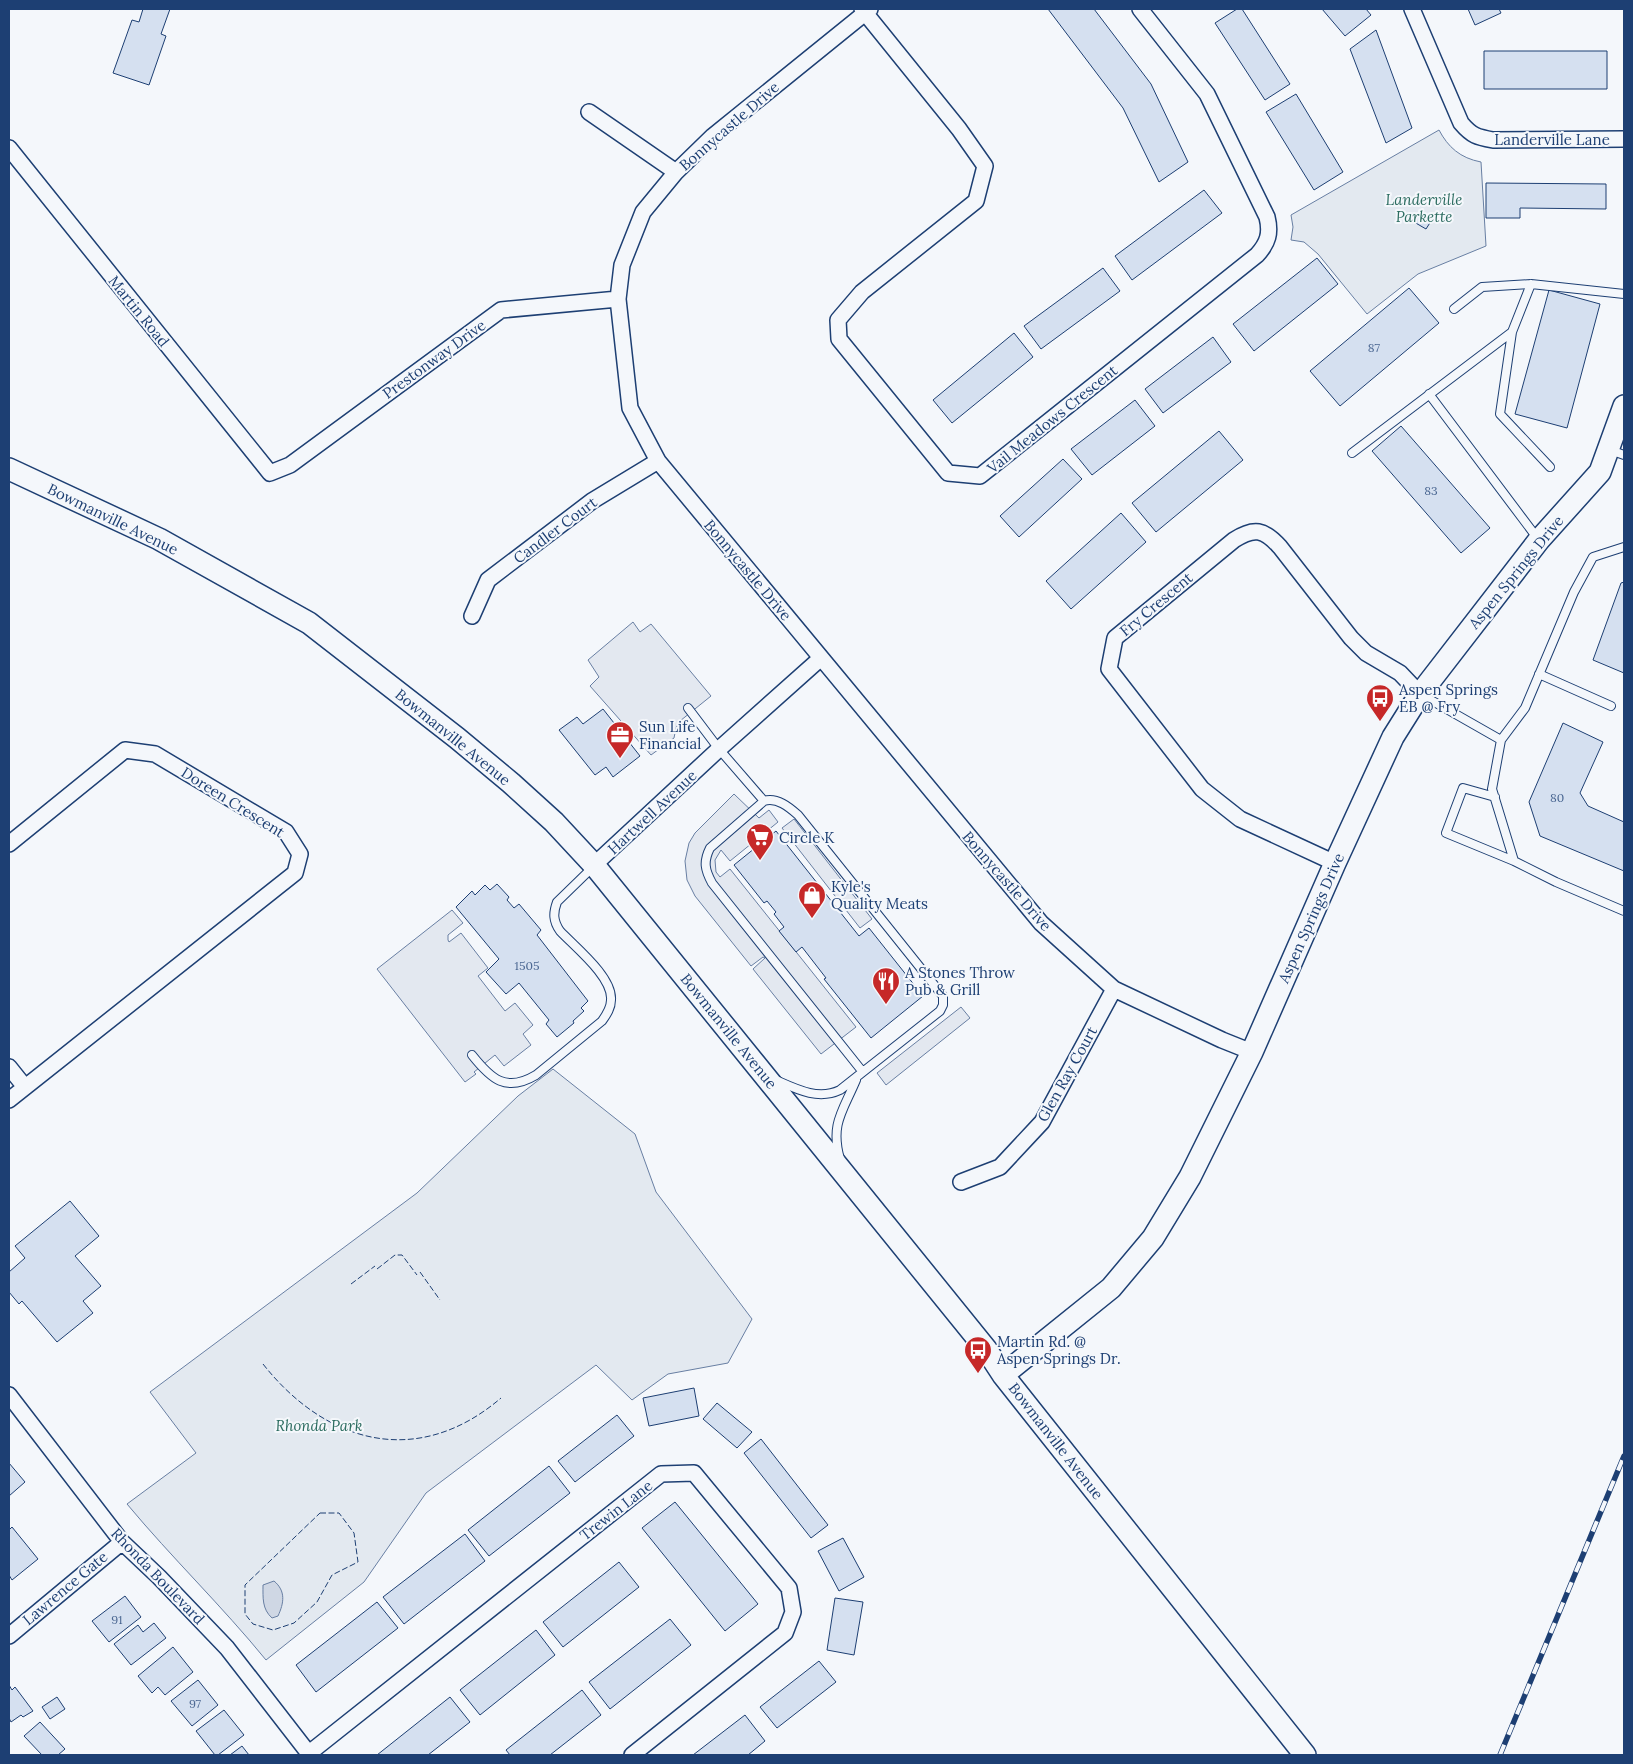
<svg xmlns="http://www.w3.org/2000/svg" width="1633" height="1764" font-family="Lora,serif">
  <rect width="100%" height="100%" fill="#f4f7fb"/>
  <path fill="#e3e9f0" stroke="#687fa3" d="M 1439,130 C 1448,147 1460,158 1481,162 L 1486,246 L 1418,274 L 1367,314 L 1318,254 L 1304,242 L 1291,240 L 1293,227 L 1291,215 Z
    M 553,1069 L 635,1134 L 656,1192 L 752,1319 L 728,1363 L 668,1374 L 632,1400 L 596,1365 L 426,1493 L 364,1582 L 266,1660 C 222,1606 172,1558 127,1504 L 196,1453 L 150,1392 L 417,1193 L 518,1096 Z"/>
  <path fill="#e3e8f0" stroke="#687fa3" d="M 633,622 L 640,632 L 651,624 L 711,696 L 680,721 L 676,728 L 674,738 L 651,755 L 590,686 L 599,677 L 588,660 Z
    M 734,794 L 759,818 L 769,810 L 778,822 L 730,861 L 721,850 L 715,860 L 716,872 L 720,877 L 730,869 L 856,1027 L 821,1054 L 753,969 L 765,958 L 763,957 L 751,966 L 695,896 L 687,880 L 685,861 L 689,843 L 695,833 Z
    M 794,819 L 872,919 L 860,928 L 782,828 Z
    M 452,910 L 463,923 L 448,935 L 448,940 L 449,942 L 461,933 L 488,968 L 478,976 L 505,1011 L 515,1003 L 533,1025 L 523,1034 L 531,1045 L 504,1066 L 495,1055 L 474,1072 L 476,1074 L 465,1082 L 377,969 Z
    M 961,1007 L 970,1018 L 886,1085 L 877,1073 Z"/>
  <path fill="#cfd7e4" stroke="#687fa3" d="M 274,1581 C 286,1591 284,1603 278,1616 L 272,1618 C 262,1609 263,1598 263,1585 Z"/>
  <path fill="#d5e0f0" stroke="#1d3f73" d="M 143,9 L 170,9 L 161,34 L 166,36 L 149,85 L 113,73 L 132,20 L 139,22 Z
    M 1048,9 L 1094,9 L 1151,84 L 1188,162 L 1159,182 L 1123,108 Z
    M 1237,9 L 1242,9 L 1290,84 L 1265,100 L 1215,23 Z
    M 1322,9 L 1366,9 L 1371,15 L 1345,36 Z
    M 1468,9 L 1499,9 L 1501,13 L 1475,25 Z
    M 1376,30 L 1412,128 L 1386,143 L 1350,49 Z
    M 1484,51 L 1607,51 L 1607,89 L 1484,89 Z
    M 1296,94 L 1343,172 L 1314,190 L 1266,112 Z
    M 1486,183 L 1606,184 L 1606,209 L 1520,208 L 1520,218 L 1486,218 Z
    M 1204,190 L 1222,213 L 1132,280 L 1115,256 Z
    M 1421,211 L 1433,218 L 1426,229 L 1414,222 Z
    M 1317,258 L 1338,284 L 1254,351 L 1233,324 Z
    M 1103,268 L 1120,291 L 1041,349 L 1024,326 Z
    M 1409,288 L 1439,323 L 1340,406 L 1310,371 Z
    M 1549,290 L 1600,304 L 1567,428 L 1515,414 Z
    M 1014,333 L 1033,357 L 952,423 L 933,400 Z
    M 1213,337 L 1231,362 L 1163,413 L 1145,389 Z
    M 1135,400 L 1155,426 L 1092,475 L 1071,449 Z
    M 1401,426 L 1490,528 L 1461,553 L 1372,451 Z
    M 1219,431 L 1243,460 L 1156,532 L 1132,503 Z
    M 1063,459 L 1082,479 L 1019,537 L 1000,516 Z
    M 1121,513 L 1146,542 L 1071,609 L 1046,581 Z
    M 1624,582 L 1624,673 L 1593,660 L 1621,583 Z
    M 603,709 L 640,756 L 613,777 L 606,767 L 595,775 L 559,730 L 577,717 L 583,724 Z
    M 1563,723 L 1603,742 L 1580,793 L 1588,806 L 1624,822 L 1624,871 L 1540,836 L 1529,802 Z
    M 776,831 L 859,936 L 869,928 L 923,996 L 871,1038 L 824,979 L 826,978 L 802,947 L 796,952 L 779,931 L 784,927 L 774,914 L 776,912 L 767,901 L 764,903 L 734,865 Z
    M 497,884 L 509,897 L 507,900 L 514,908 L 519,904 L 541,930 L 537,935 L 588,1001 L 581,1008 L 584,1011 L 573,1021 L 574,1023 L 557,1037 L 546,1024 L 549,1020 L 519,983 L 506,994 L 486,972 L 499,959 L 456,907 L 472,891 L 475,895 L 485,885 L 490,890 Z
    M 70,1201 L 99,1236 L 75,1256 L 101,1286 L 83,1301 L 93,1313 L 57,1342 L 22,1301 L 19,1304 L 9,1292 L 9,1272 L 25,1258 L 15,1246 Z
    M 694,1388 L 699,1416 L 649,1426 L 643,1398 Z
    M 717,1403 L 752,1432 L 737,1448 L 703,1419 Z
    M 617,1415 L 634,1436 L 575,1482 L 558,1461 Z
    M 761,1439 L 828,1525 L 811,1538 L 744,1453 Z
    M 9,1463 L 25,1482 L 9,1496 Z
    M 549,1466 L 570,1493 L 489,1556 L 468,1530 Z
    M 675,1502 L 758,1604 L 725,1631 L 642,1528 Z
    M 12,1527 L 38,1559 L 12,1580 L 9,1575 L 9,1530 Z
    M 465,1534 L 485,1561 L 404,1624 L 383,1597 Z
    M 843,1538 L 864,1577 L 839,1591 L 818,1551 Z
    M 619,1562 L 639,1587 L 563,1647 L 543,1622 Z
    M 125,1596 L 141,1617 L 109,1642 L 92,1621 Z
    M 835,1598 L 863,1602 L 854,1655 L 827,1650 Z
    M 377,1602 L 398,1628 L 316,1692 L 296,1665 Z
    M 670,1619 L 691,1645 L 610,1709 L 589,1682 Z
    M 154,1623 L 166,1638 L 131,1665 L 114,1644 L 138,1625 L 143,1632 Z
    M 536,1630 L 555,1655 L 480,1715 L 460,1690 Z
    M 173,1647 L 193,1672 L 165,1695 L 158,1687 L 152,1693 L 138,1676 Z
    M 819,1661 L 836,1682 L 777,1728 L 760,1707 Z
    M 198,1680 L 218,1705 L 192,1726 L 171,1701 Z
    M 9,1685 L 12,1690 L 15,1687 L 33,1711 L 23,1717 L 21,1715 L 11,1722 L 9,1718 Z
    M 582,1690 L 601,1715 L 550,1755 L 510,1755 L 506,1750 Z
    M 57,1697 L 65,1709 L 50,1719 L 42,1707 Z
    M 450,1697 L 470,1722 L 428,1755 L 377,1755 Z
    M 224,1710 L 244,1735 L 218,1755 L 215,1755 L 196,1731 Z
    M 745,1715 L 765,1741 L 748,1755 L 693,1755 Z
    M 40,1722 L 65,1749 L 58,1755 L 42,1755 L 24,1736 Z
    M 242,1746 L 249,1755 L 230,1755 Z"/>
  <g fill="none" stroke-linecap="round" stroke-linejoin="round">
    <g stroke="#1d3f73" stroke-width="10">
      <path id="lane" d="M 1531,284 L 1512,332 L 1500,414 L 1550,467
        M 1454,309 L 1482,287 L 1531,284 L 1624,294
        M 1429,394 L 1538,539
        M 1610,450 L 1624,455
        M 1352,453 L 1512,332
        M 1624,547 L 1593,557 L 1574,592 L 1525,708 L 1501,740 L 1492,789 L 1514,861 L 1556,882 L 1624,911
        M 1539,674 L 1611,706
        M 1422,695 L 1501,740
        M 688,708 L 719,749 L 764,801
        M 1495,797 L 1463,788 L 1446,833 L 1514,861
        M 472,1055 C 491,1079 506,1093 536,1075 L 602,1021 C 607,1014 611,1008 611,1000 C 613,977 575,947 560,931 C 553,921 553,913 557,902 L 593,867
        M 778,1081 C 798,1090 819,1100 840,1090 L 940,1011 L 943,1005 L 943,996 L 798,815 C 789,807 777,797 764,801 L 710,848 C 703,862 705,870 712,883 L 862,1071
        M 840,1159 C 830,1124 843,1111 856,1080"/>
    </g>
    <g stroke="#1d3f73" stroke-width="18">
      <path id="street" d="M 862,9 L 959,129 L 985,166 L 976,201 L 862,292 L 838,320 L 839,339 L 948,473 L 980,476 L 1257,255 C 1268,243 1271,233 1267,217 L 1207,94 L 1140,9
        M 870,9 L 713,136 L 676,172 L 643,212 L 622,265 L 618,299 L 630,408 L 658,461 L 1041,923 L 1114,989 L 1222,1040 L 1252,1052
        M 1412,9 L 1461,123 C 1472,136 1477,137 1493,140 L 1624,139
        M 589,112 L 676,172
        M 9,148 L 270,473 L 290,465 L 501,310 L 618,299
        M 472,616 L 488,580 L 592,501 L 658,461
        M 9,844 L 125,750 L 155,754 L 286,832 L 300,854 L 295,873 L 9,1100
        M 1335,863 L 1240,819 L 1202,789 L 1109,669 L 1115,638 L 1234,540 C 1254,527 1264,529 1280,547 L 1351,638 L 1366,653 L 1400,673 L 1420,694
        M 594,865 L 719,749 L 821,658
        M 9,1067 L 25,1087
        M 961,1182 L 1000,1167 L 1042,1122 L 1114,989
        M 9,1395 L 122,1542 L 159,1577 L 227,1648 L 310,1755
        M 9,1636 L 122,1542
        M 308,1754 L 661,1474 L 694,1473 L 789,1588 L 793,1612 L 785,1633 L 632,1755"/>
    </g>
    <g stroke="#1d3f73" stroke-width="24">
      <path id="secondary" d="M 9,469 L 159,539 L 309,623 L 457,738 L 511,783 L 554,822 L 594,865 L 986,1349 L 1003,1375 L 1305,1755
        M 1003,1375 L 1111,1288 L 1153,1238 L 1190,1177 L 1252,1052 L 1335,863 L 1393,737 L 1420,694 L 1539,540 L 1600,472 L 1624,406"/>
    </g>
    <use href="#lane" stroke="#f4f7fb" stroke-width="8"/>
    <use href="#street" stroke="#f4f7fb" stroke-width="15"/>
    <use href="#secondary" stroke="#f4f7fb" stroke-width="21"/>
    <g stroke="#1d3f73" stroke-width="5.5">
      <path id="rail" d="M 1500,1755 L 1624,1456"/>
    </g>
    <use href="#rail" stroke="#f4f7fb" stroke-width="4" stroke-dasharray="11" stroke-linecap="butt"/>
    <path stroke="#1d3f73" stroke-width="1" stroke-dasharray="6 2.5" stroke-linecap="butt" d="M 377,1269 L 395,1255 L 402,1255 L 417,1275
      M 420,1272 L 440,1300
      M 351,1284 L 375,1266
      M 263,1364 C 326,1444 418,1469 501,1398
      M 320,1513 L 339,1513 L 354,1533 L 358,1562 L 332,1575 L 317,1602 L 294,1623 L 273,1630 L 253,1624 L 245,1614 L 245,1585 Z"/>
  </g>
  <defs>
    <g id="bus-pin" transform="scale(1.4375)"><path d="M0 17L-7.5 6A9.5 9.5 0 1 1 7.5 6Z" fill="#c62828" stroke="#f4f7fb"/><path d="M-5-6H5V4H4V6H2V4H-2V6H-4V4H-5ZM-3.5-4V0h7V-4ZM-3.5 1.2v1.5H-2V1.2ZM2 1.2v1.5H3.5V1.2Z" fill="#fff"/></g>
    <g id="office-pin" transform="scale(1.4375)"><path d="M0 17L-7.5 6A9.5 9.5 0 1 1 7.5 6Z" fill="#c62828" stroke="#f4f7fb"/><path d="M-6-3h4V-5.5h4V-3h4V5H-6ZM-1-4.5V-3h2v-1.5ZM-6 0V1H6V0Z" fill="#fff"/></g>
    <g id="supermarket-pin" transform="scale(1.4375)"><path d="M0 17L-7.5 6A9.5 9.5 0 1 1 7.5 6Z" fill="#c62828" stroke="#f4f7fb"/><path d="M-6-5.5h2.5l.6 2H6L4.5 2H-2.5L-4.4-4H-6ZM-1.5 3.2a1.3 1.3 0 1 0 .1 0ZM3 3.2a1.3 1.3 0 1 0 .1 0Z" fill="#fff"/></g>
    <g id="shop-pin" transform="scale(1.4375)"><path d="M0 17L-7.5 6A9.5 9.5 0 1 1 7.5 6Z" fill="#c62828" stroke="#f4f7fb"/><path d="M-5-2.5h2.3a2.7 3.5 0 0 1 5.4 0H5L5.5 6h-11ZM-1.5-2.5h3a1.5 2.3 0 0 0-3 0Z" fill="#fff"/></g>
    <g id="restaurant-pin" transform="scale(1.4375)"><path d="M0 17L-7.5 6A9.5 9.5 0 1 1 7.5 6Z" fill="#c62828" stroke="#f4f7fb"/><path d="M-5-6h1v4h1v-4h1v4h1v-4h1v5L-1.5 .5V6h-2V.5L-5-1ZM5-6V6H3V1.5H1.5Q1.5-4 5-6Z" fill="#fff"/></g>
  </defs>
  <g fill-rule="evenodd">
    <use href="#bus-pin" x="1380" y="698"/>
    <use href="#office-pin" x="620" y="735"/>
    <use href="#supermarket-pin" x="760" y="837"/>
    <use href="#shop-pin" x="812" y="895"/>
    <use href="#restaurant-pin" x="886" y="981"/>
    <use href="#bus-pin" x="978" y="1350"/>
  </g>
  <g text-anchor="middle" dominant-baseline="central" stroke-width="4" stroke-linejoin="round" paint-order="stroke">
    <g font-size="12" fill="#4b6792">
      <text x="1374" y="347">87</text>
      <text x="1431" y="490">83</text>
      <text x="1557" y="797">80</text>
      <text x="527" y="965">1505</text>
      <text x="117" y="1619">91</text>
      <text x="195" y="1703">97</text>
    </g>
    <g font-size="15" fill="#1d3f73" stroke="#f4f7fb">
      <text transform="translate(729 126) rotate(-41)">Bonnycastle Drive</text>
      <text x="1552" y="139">Landerville Lane</text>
      <text transform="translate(139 311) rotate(51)">Martin Road</text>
      <text transform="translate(434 359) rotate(-36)">Prestonway Drive</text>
      <text transform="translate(1052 419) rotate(-39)">Vail Meadows Crescent</text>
      <text transform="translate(113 519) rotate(26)">Bowmanville Avenue</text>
      <text transform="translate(555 530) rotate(-37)">Candler Court</text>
      <text transform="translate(748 570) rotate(50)">Bonnycastle Drive</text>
      <text transform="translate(1516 572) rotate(-51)">Aspen Springs Drive</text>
      <text transform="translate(1156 604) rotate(-40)">Fry Crescent</text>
      <text transform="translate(453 737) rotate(39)">Bowmanville Avenue</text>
      <text transform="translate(233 802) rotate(32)">Doreen Crescent</text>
      <text transform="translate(652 812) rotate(-43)">Hartwell Avenue</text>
      <text transform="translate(1007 881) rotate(49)">Bonnycastle Drive</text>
      <text transform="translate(1311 918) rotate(-66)">Aspen Springs Drive</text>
      <text transform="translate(729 1031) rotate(51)">Bowmanville Avenue</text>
      <text transform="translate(1067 1074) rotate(-61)">Glen Ray Court</text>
      <text transform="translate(1056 1441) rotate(52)">Bowmanville Avenue</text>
      <text transform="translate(616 1510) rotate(-38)">Trewin Lane</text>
      <text transform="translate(158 1576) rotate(46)">Rhonda Boulevard</text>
      <text transform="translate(65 1588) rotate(-40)">Lawrence Gate</text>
    </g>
    <g font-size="15" font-style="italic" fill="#2c6c60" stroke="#f4f7fb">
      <text x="1424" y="199">Landerville<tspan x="1424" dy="17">Parkette</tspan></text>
      <text x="319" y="1425">Rhonda Park</text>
    </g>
    <g font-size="15" fill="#1d3f73" stroke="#f4f7fb" text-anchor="start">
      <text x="1399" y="689">Aspen Springs<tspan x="1399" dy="17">EB @ Fry</tspan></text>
      <text x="639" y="726">Sun Life<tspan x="639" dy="17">Financial</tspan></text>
      <text x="779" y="837">Circle K</text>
      <text x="831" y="886">Kyle's<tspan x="831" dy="17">Quality Meats</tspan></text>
      <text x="905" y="972">A Stones Throw<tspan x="905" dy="17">Pub &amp; Grill</tspan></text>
      <text x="997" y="1341">Martin Rd. @<tspan x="997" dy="17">Aspen Springs Dr.</tspan></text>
    </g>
  </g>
  <rect width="1633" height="1764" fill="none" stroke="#1d3f73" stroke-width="20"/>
</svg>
